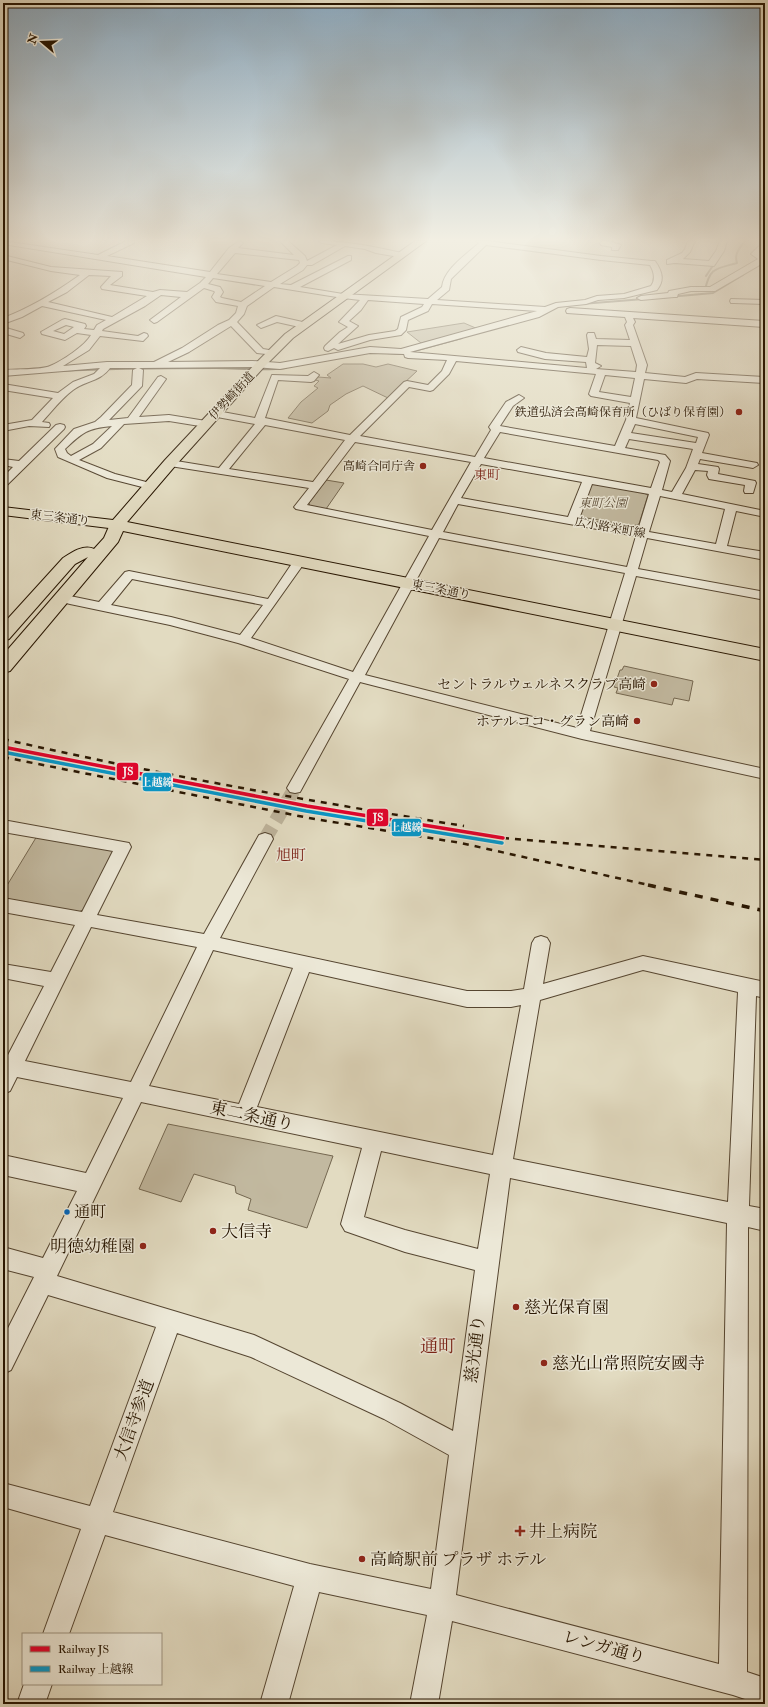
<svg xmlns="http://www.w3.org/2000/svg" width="768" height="1707" font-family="'IM FELL Double Pica','Noto Serif JP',serif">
  <rect width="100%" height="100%" fill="#e2dbc1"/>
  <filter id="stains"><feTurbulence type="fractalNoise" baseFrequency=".005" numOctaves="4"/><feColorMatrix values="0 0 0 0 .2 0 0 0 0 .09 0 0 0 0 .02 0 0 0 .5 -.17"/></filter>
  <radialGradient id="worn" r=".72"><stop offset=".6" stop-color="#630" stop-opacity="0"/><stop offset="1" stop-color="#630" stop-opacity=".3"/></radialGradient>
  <path fill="#c2b9a0" stroke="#746750" d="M 464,323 L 478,329 L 421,343 L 407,332 Z
    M 343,364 L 363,364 L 376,367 L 388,364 L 417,371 L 388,398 L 363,386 L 346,394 L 330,405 L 328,411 L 312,423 L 288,418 L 301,402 L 318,388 L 314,386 L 319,381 L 315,380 L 318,377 L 331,378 L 327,375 Z
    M 326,480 L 344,483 L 326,509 L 310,506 L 309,503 Z
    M 594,484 L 644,493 L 648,495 L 639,524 L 633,526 L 581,517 L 577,514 L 589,486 Z
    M 624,666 L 693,681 L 689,701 L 674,698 L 672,705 L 616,693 L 618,688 L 614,687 L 620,670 L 622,670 Z
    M 37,836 L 112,848 L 115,854 L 86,908 L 79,912 L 3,898 L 3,892 Z
    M 168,1124 L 333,1156 L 307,1228 L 248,1210 L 251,1199 L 236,1193 L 235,1186 L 194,1174 L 181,1202 L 139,1189 Z"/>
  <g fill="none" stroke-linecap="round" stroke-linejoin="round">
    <path stroke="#71644d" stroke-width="2" d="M 706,276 L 716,261
      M 705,290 C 710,267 716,269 737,263 C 734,254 739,249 745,241
      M 657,298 L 713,293 L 743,275
      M 581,304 L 644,299
      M 540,316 L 553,309
      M 387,353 L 403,354 L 462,338
      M 61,371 C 113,368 164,368 216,368 C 239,368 263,371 286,368"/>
    <path stroke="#bdb39b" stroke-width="14" stroke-dasharray="14 7" stroke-linecap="butt" d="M 265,839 L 295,788"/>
    <g stroke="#564631" stroke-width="2">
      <path id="minor" d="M 3,241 L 98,255 L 126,241 L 134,241 L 134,243 L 107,256 L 210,272 L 229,248 L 239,241 L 243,243 L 238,248 L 294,255 L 280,241 L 288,241 L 305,256 L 307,261 L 337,245 L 322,243 L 319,241 C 347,241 374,247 402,253 L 403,255 L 399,257 L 376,253 L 365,249 L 345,246 L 312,265 L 307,265 L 303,270 L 280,284 L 291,285 L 348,256 L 351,256 L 351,260 L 300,287 L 343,294 L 428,299 L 442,287 C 444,269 466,255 479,243 L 476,241 L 488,241 L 601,256 L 652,261 L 655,261 C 662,271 665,280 657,290 L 624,298 L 598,300 L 586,304 L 558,307 L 539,317 L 410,352 L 587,368 L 586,362 L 545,359 L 518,352 L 517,350 L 521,347 L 546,353 L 587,357 L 589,349 L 587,335 L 588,333 L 594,333 L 596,339 L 630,340 L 625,325 L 627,322 L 625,317 L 567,313 L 566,311 L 567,309 L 570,308 L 765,321 L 765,327 L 633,318 L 635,322 L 633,325 L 647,365 L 645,373 L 685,377 L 696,373 L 765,377 L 765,383 L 697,379 L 686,383 L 644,379 L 636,418 L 708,433 L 709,435 L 702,453 L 757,463 L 758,465 L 753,468 L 700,459 L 698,464 L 718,467 L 719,469 L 718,474 L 755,481 L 756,483 L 753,493 L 745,493 L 744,491 L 745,485 L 709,479 L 707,475 L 708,471 L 695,470 L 682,494 L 765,511 L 765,517 L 736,511 L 727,546 L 765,552 L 765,560 L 647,538 L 638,569 L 765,592 L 765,600 L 636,576 L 590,731 L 765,769 L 765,779 L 582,739 L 360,682 L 300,792 L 295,793 L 290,792 L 287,788 L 349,679 L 238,643 L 170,625 L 70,604 L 66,603 L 64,600 L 66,597 L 70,596 L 99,602 L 125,572 L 129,571 L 268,599 L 295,559 L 303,559 L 305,562 L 251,638 L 353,672 L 429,536 L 296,509 L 294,507 L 309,488 L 170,466 L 165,463 L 170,460 L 219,468 L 255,424 L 217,417 L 212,414 L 217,411 L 255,418 L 272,375 L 308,376 L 314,372 L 319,375 L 314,381 L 311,382 L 278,380 L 265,418 L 350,435 L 404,382 L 407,381 L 428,385 L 442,371 L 447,360 L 408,358 L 405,357 L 404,354 L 370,353 L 280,369 L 253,367 L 139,368 L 143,370 L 142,386 L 109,420 L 128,418 L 158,377 L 161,376 L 166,379 L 139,417 L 169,415 L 206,421 L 211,424 L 206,427 L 169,421 L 124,424 L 101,448 L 79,460 L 115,474 L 154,484 L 155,486 L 150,489 L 107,478 L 58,457 L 55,449 L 74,429 L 95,422 L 101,417 L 132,385 L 133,370 L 137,368 L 110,368 C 101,381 85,381 73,390 C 61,399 52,411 42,422 L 49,423 L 50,425 L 49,427 L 29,426 L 3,431 L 3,425 L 32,420 L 53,398 L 3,390 L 3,384 L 58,393 L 73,382 L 94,374 L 100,368 L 3,376 L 3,370 C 14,369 41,370 50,366 C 62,361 85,346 91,335 L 77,333 L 65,340 L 42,334 L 41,332 L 62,320 L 65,319 L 85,324 L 86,326 L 84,329 L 94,330 L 97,325 L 106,320 L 42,306 L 22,317 L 3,324 L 3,318 C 30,308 56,292 80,275 L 51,271 L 3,259 L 3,255 L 51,267 L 122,272 L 122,276 L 110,285 L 153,292 L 160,290 L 187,292 L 200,283 L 206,277 L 3,244 ZM 486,245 L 601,260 L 650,265 C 654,272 656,279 651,286 L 624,294 L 597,296 L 585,300 L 556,303 L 545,307 L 437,300 L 449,290 L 451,279 L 454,276 ZM 235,253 L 299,260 L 300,263 L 297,266 L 271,282 L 217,274 ZM 89,275 L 111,276 L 101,287 L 102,289 L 147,296 L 112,317 L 48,302 L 67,292 ZM 213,278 L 265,286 L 241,302 L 222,298 L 220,297 L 223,292 L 220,287 L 208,284 ZM 274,287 L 343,298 L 360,300 L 339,322 L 348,327 L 340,332 L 325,346 L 324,348 L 325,350 L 328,351 L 334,348 L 338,350 L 370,340 L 401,335 L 406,330 L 408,320 L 428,311 L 432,304 L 537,311 L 401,349 L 370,347 L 280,363 L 253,361 L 168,362 L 189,352 L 231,326 L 257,353 L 275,355 L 276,353 L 275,351 L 263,349 L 237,322 L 244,314 L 247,306 ZM 204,288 L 214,291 L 215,292 L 212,297 L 216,302 L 238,306 L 236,313 L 229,320 L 218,325 L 182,348 L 154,362 L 107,362 L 63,366 L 89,350 L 100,336 L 143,341 L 148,336 L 147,334 L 144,333 L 138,336 L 102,331 L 103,329 L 145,306 L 161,295 L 181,297 L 150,320 L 154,323 L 157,322 ZM 368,300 L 424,304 L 422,307 L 401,317 L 398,329 L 395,331 L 369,335 L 338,344 L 358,326 L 349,321 L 361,310 ZM 66,325 L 74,327 L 64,334 L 53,331 ZM 597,345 L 631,346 L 637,365 L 636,372 L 596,369 L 601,366 L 595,363 ZM 456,361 L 596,374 L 589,394 L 591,396 L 630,403 L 626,420 L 615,446 L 500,426 L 513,406 L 524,398 L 519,395 L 506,402 L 489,427 L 491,430 L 475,457 L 360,436 L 409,387 L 430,391 L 433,390 L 449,374 ZM 605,375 L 635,378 L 631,397 L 599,392 ZM 635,424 L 698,437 L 696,443 L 631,433 ZM 265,425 L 345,440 L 313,482 L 229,469 ZM 112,426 L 93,444 L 71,456 L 67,453 L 65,449 C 82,433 87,428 112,426 ZM 500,432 L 658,460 L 660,462 L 651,488 L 484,458 ZM 629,439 L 693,449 L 686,468 L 672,492 L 662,490 L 670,461 L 665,455 L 625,448 ZM 355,442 L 471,462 L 432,530 L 307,505 ZM 481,464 L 582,482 L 568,517 L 461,498 ZM 592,484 L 649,494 L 638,530 L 579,519 ZM 660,496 L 725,509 L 716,544 L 649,532 ZM 458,504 L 636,536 L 627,567 L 443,532 ZM 439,538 L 625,573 L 577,728 L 365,675 ZM 132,579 L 263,605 L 240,635 L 171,617 L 111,605 Z
        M 602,241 L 609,241 L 621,245 L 618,250 L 612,250 L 612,247 L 601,245 L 600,243 Z
        M 688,241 L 695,241 L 690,252 L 683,259 L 709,261 L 716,251 L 720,241 L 727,241 L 724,251 L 714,266 L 675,263 L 667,264 L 667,260 L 682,253 L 685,249 Z
        M 762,243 L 765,243 L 765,249 L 760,254 L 765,257 L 765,262 L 715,291 L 691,291 L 678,294 L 677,297 L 674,297 L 641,300 L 637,298 L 641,296 L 668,293 L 669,291 L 691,287 L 710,287 L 758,259 L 751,254 Z
        M 731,299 L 765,300 L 765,304 L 734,303 L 731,303 L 730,301 Z
        M 276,316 L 307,323 L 308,325 L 304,328 L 277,322 L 261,328 L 257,325 Z
        M 3,327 L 23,333 L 24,335 L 20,338 L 3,333 Z
        M 60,424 L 64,425 L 65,427 L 64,429 L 7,485 L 3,486 L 3,477 L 13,467 L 3,465 L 3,459 L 19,461 L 56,425 Z
        M 3,820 L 129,843 L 131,847 L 97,915 L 204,934 L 259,835 L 265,833 L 271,835 L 273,839 L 220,938 L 467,991 L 511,991 L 524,989 L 532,943 L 535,938 L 541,936 L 547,938 L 550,943 L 543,984 L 643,956 L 765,982 L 765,998 L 756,996 L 749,1206 L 765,1209 L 765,1231 L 748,1227 L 748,1240 L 747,1672 L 765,1678 L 765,1704 L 760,1704 L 733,1695 L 452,1621 L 438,1704 L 410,1704 L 427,1615 L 319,1592 L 288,1704 L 260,1704 L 294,1586 L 105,1535 L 69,1634 L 43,1634 L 81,1529 L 3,1507 L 3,1483 L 90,1506 L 156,1327 L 48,1295 L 11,1370 L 3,1374 L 3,1338 L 34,1277 L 3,1269 L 3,1247 L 43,1258 L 77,1191 L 3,1175 L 3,1155 L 86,1173 L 123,1098 L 17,1077 L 10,1091 L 3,1094 L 3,1056 L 7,1057 L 44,986 L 3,978 L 3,964 L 51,972 L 75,925 L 3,912 L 3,898 L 82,912 L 113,851 L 3,832 ZM 91,927 L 197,947 L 131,1082 L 25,1061 ZM 213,950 L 293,968 L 239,1104 L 149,1086 ZM 643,970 L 738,992 L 728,1202 L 513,1159 L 540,1000 ZM 309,972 L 467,1007 L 511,1007 L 521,1005 L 493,1155 L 257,1107 ZM 141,1102 L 362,1148 L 341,1224 L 345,1231 L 405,1252 L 475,1270 L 453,1431 L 400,1403 L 254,1335 L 57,1276 ZM 381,1151 L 490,1174 L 478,1249 L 405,1230 L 364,1217 ZM 510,1178 L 727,1223 L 719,1664 L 456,1595 ZM 177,1333 L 251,1357 L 384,1419 L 449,1455 L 431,1589 L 310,1564 L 113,1512 Z
        M 24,1684 L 52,1684 L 45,1704 L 17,1704 Z"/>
    </g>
    <g stroke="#271501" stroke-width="2">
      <path id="major" d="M 415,241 L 426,241 L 293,338 L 264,367 L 175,466 L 122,528 L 117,529 L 3,515 L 3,507 L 113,520 L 165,460 L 256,363 L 285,334 Z"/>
    </g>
    <g stroke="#271501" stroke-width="2">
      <path id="highway" d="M 117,520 L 765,649 L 765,661 L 123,531 L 118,542 L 10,671 L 3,673 L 3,655 L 88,557 L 75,564 L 9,639 L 3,641 L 3,624 L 63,558 C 72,552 84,544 94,549 L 104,538 L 111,522 Z"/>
    </g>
    <use href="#minor" fill="#ece8d7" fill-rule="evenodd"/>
    <use href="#major" fill="#e2dbc1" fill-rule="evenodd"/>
    <use href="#highway" fill="#e2dbc1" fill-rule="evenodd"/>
    <path stroke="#271501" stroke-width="2.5" stroke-dasharray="6 6" stroke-linecap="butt" d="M 3,739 C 155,774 310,801 464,826
      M 3,757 L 309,818 L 461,843 L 653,886
      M 503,838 L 765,860"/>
    <path stroke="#271501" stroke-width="3.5" stroke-dasharray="8 8" stroke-linecap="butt" d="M 648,885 L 765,911"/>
    <g stroke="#ece8d7" stroke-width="6">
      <path id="rail-1" d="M 3,747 L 307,806 L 503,838"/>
    </g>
    <g stroke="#ece8d7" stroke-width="6">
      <path id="rail-2" d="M 3,752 L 306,811 L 502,843"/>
    </g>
    <use href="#rail-1" stroke="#e4002b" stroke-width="3.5"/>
    <use href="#rail-2" stroke="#0498cc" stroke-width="3.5"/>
  </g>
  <linearGradient id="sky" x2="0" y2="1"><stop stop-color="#8ca9be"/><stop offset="0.5" stop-color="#f2efe3"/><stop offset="1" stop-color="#f2efe3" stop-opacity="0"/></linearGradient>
  <rect width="768" height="480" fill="url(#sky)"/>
  <g fill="#8f2418" stroke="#ece8d7" stroke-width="1.5">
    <circle cx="739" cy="412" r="4"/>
    <circle cx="423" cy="466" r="4"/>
    <circle cx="654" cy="684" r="4"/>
    <circle cx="637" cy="721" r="4"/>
    <circle cx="213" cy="1231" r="4"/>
    <circle cx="143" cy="1246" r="4"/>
    <circle cx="516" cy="1307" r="4"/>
    <circle cx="544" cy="1363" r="4"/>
    <path d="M518 1525h4v4h4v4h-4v4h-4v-4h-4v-4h4z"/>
    <circle cx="362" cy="1559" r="4"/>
  </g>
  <circle fill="#0065bd" stroke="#ece8d7" stroke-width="1.5" cx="67" cy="1212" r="3.5"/>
  <g text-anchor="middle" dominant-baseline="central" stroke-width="3" stroke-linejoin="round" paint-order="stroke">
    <g font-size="12" fill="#271501" stroke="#ece8d7">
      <text transform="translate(232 396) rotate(-47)">伊勢崎街道</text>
      <text transform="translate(60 518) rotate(7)">東三条通り</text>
      <text transform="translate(610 528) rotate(10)">広小路栄町線</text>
      <text transform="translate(441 590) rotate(11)">東三条通り</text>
    </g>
    <g font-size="12" fill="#271501" stroke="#ece8d7" text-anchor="end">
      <text x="731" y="412">鉄道弘済会高崎保育所（ひばり保育園）</text>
      <text x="415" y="466">高崎合同庁舎</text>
    </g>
    <g font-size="12" font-style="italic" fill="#5d4e39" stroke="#ece8d7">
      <text x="603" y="503">東町公園</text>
    </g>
    <g font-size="13" fill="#7a1f14" stroke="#ece8d7">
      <text x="487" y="475">東町</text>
    </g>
    <g font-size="14" fill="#271501" stroke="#ece8d7" text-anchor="end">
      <text x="646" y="684">セントラルウェルネスクラブ高崎</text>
      <text x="629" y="721">ホテルココ・グラン高崎</text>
    </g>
    <g font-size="15" fill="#7a1f14" stroke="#ece8d7">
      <text x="291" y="855">旭町</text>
    </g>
    <g font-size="16" fill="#271501" stroke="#ece8d7" text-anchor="start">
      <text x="74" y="1212">通町</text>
    </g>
    <g font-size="17" fill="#271501" stroke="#ece8d7">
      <text transform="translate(252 1116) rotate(12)">東二条通り</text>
      <text transform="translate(475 1349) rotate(-83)">慈光通り</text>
      <text transform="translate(134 1420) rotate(-70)">大信寺参道</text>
      <text transform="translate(604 1647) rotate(15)">レンガ通り</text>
    </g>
    <g font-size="17" fill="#271501" stroke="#ece8d7" text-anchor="start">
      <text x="221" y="1231">大信寺</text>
      <text x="135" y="1246" text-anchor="end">明徳幼稚園</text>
      <text x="524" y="1307">慈光保育園</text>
      <text x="552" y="1363">慈光山常照院安國寺</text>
      <text x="529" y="1531">井上病院</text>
      <text x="370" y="1559">高崎駅前 プラザ ホテル</text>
    </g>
    <g font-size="18" fill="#7a1f14" stroke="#ece8d7">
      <text x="438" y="1346">通町</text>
    </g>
  </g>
  <g stroke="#ece8d7" stroke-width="1.5">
    <rect x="116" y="762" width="23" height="19" rx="4" fill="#e4002b"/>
    <rect x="142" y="772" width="30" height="20" rx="4" fill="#0498cc"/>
    <rect x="366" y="808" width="23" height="19" rx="4" fill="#e4002b"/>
    <rect x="391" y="818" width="31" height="19" rx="4" fill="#0498cc"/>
  </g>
  <g font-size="11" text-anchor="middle" font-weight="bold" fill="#fff">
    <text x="128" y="775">JS</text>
    <text x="157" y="786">上越線</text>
    <text x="378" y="821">JS</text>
    <text x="406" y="831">上越線</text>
  </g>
  <rect width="768" height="1707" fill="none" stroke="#e2dbc1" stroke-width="16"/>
  <rect x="4" y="4" width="760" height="1699" fill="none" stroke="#271501" stroke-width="2"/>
  <rect x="8" y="8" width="752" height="1691" fill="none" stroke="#271501"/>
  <rect x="22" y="1633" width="140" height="52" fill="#ece8d7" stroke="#9d9481"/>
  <rect x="30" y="1646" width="20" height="6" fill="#e4002b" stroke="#9d9481"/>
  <text x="58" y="1653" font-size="12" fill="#271501">Railway JS</text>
  <rect x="30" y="1666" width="20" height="6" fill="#0498cc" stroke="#9d9481"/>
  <text x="58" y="1673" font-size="12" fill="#271501">Railway 上越線</text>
  <g transform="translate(42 42) rotate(289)" stroke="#ece8d7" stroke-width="3" paint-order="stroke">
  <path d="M0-3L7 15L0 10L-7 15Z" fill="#271501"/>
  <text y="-6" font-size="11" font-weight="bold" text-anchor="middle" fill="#271501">N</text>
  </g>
  <rect width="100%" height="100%" filter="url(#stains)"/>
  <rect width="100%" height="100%" fill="url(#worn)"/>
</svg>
